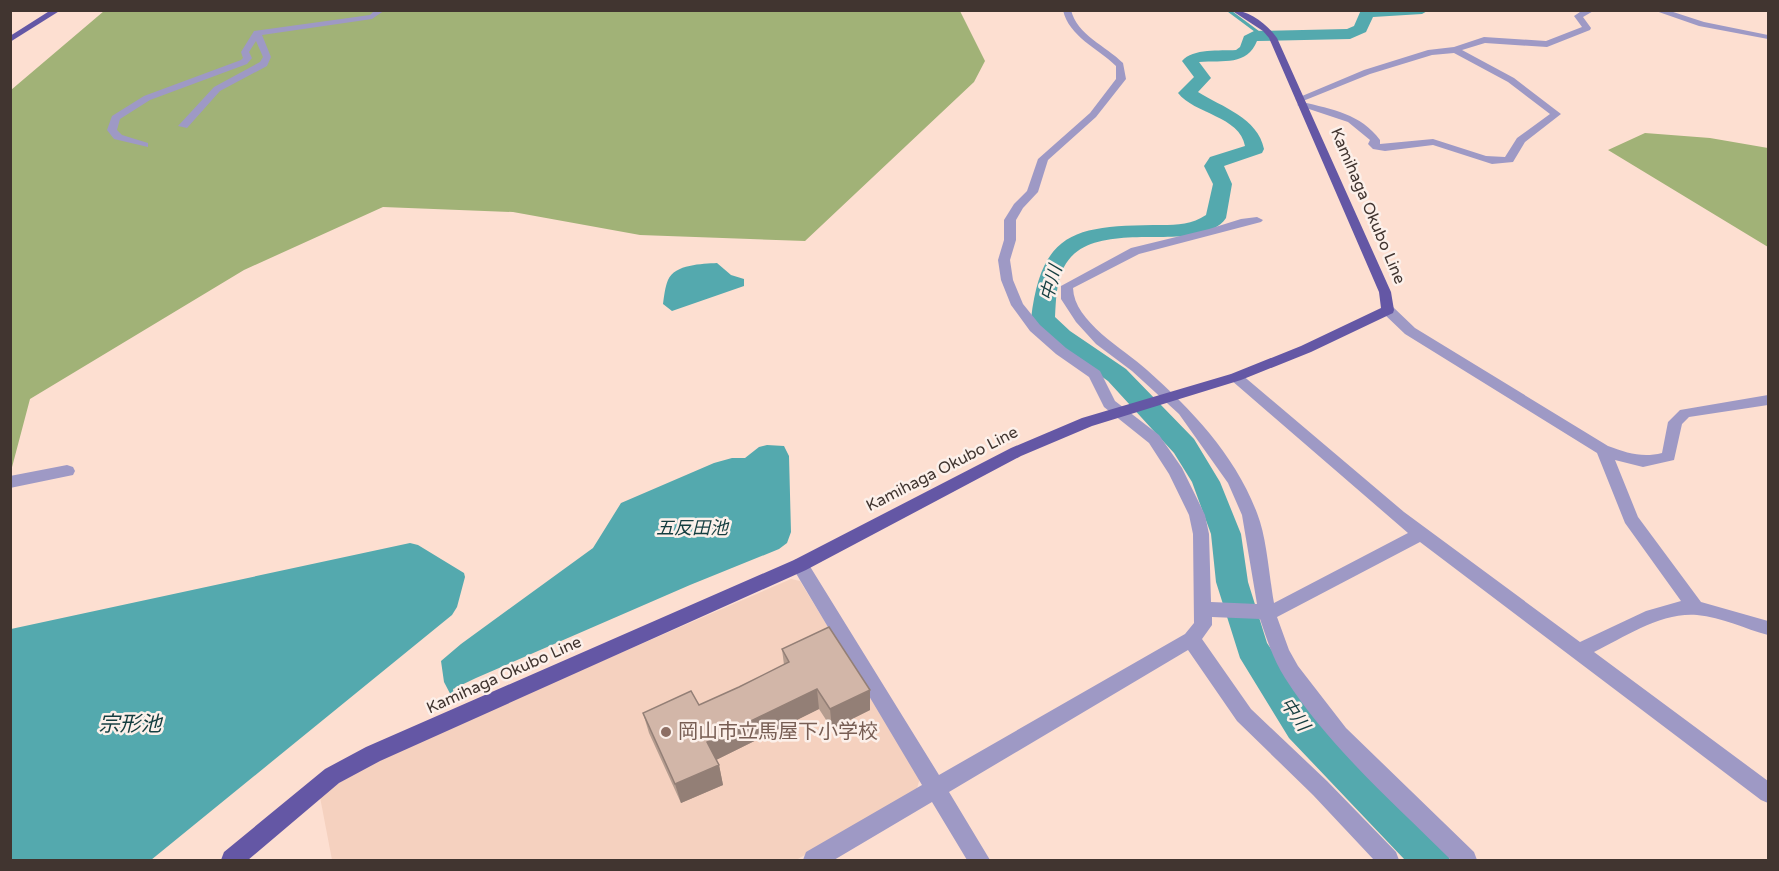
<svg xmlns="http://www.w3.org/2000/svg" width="1779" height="871" font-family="'Varela Round','Noto Sans JP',sans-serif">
  <rect width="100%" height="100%" fill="#fddfd1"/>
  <path fill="#f5d1bf" d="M 791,579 L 800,581 L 920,778 L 916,792 L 796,860 L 332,860 L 320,797 L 339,783 L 366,767 L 489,710 Z"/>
  <path fill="#a1b277" d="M 104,11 L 960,11 L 985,61 L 974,82 L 805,241 L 640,235 L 513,212 L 383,207 L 244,270 L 30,399 L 11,471 L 11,90 Z
    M 1645,133 L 1710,138 L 1768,148 L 1768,247 L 1608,150 Z"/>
  <path fill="#54a9ae" d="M 717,263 L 731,275 L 744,279 L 744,286 L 672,311 L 663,304 C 664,297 665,287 668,280 C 675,264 702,264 717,263 Z
    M 767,445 L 784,446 L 789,456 L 791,532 L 787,543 L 779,549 L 690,585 L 476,678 L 453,689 L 455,703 L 444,682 L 441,661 L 461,644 L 593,548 L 621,503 L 714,463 L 732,458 L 745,458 L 759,447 Z
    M 410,543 L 418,545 L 464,573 L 465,577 L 457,607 L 452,615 L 151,860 L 11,860 L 11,629 Z"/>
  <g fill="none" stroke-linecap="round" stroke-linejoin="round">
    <path stroke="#54a9ae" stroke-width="3" d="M 1228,10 L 1263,36"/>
    <path fill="#54a9ae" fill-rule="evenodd" d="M 1361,10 L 1429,10 L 1422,14 L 1373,17 L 1366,32 L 1350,39 L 1257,41 C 1247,66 1224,60 1199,62 L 1211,78 L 1198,92 C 1222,107 1258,118 1264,149 L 1262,153 L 1224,166 L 1232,184 L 1226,218 C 1220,227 1209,231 1199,234 C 1159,243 1086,224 1064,267 C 1056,282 1056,301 1055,317 L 1070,331 L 1126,369 L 1194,439 L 1220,482 L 1241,534 L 1248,582 L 1267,643 L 1315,716 L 1445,846 L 1450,860 L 1405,860 L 1289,738 L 1240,658 L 1216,582 L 1211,534 L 1192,482 L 1174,453 L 1108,381 L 1052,341 L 1031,319 C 1041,233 1074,226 1153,225 C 1172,225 1190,226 1206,215 L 1213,184 L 1204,166 L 1210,157 L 1245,146 C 1240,116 1194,114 1178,93 L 1194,77 L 1182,61 C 1193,48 1220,51 1236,50 L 1240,47 L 1244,36 L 1254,31 L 1347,29 L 1354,26 Z"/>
    <path fill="#9e99c5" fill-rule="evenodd" d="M 375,10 L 385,10 L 372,19 L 262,35 L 271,57 L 267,66 L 220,91 L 187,128 L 178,126 L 214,87 L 260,62 L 263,57 L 256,41 L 249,52 L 252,58 L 247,64 L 150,100 L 120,119 L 117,130 L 122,135 L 148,143 L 148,147 L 114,139 L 107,130 L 112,116 L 144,96 L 241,60 L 243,58 L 241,52 L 254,31 L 370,15 Z
      M 1063,10 L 1071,10 C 1077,35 1106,46 1123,63 L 1126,79 L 1096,117 L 1048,160 L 1038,192 L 1023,208 L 1016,220 L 1016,240 L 1010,260 L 1013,280 L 1023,304 L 1040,325 L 1066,348 L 1100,371 L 1115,401 L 1159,435 L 1182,468 L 1205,515 L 1209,534 L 1211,602 L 1257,604 L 1242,515 L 1228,483 L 1179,414 L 1132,371 L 1096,344 L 1076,322 L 1061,299 L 1061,286 L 1131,248 L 1209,229 L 1241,219 L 1257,217 L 1263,220 L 1261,222 L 1139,254 L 1073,288 C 1074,322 1124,349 1147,370 C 1192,410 1235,455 1257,513 C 1267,538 1269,576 1274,603 L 1408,533 L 1231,380 L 1229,377 L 1231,374 L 1241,374 L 1404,512 L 1580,642 L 1646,611 L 1681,601 L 1625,523 L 1597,453 L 1405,334 L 1383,313 L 1382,310 L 1383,307 L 1393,307 L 1415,328 L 1608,446 C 1627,453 1642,458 1662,453 L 1668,422 L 1680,410 L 1768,395 L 1768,405 L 1689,417 L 1682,424 L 1674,460 L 1643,467 L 1615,460 L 1638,517 L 1701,602 L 1768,621 L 1768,635 C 1745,629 1722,617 1697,615 C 1661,612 1625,637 1594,652 L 1768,781 L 1768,803 L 1761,800 L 1420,542 L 1277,617 L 1289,650 L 1298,666 L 1346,728 L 1474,852 L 1477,860 L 1451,860 C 1394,803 1329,747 1285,678 C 1273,660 1267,639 1260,619 L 1212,617 L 1212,625 L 1202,639 L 1251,709 L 1327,781 L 1396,852 L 1399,860 L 1374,860 L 1313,795 L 1237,721 L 1188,650 L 949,792 L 990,860 L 967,860 L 932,802 L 834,860 L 803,860 L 806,852 L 922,785 L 794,570 L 791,565 L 794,560 L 800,558 L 806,560 L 939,775 L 1185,634 L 1194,623 L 1193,534 L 1189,515 L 1169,474 L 1149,443 L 1104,407 L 1089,377 L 1056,354 L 1030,331 L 1011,305 L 1001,280 L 998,260 L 1004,240 L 1004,220 L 1014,204 L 1027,191 L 1038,159 L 1090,113 L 1116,79 L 1116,66 C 1098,48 1069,37 1063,10 Z
      M 1583,10 L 1595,10 L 1583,17 L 1591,28 L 1590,30 L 1547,47 L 1485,43 L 1462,50 L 1514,78 L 1561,114 L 1525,142 L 1513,162 L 1492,164 L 1433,145 L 1385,151 L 1373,149 L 1368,144 L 1370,140 L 1348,122 L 1297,105 L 1302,102 C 1332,109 1361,114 1380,140 L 1380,144 L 1433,139 L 1486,156 L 1505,157 L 1517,138 L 1550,114 L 1508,82 L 1454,53 L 1432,55 L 1370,74 L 1303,101 L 1295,99 L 1364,70 L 1428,50 L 1454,47 L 1484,37 L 1546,41 L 1582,27 L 1574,16 Z
      M 1653,10 L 1667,10 L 1704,22 L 1768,35 L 1768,39 L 1699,26 Z
      M 67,465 L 73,467 L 75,471 L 73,475 L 10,488 L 10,476 Z"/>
    <path fill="#6457a5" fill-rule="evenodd" d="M 51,10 L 61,10 L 10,42 L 10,36 Z
      M 1231,10 C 1249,10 1267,24 1277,38 L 1391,292 L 1394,310 L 1393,313 L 1311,352 L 1241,380 L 1092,426 L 1021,456 L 806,570 L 380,761 L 339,783 L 248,860 L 221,860 L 224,852 L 325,769 L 366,747 L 794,560 L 1011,448 L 1082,418 L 1231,374 L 1301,346 L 1381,308 L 1379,292 L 1269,38 L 1263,31 Z"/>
  </g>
  <path fill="#b59d90" d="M 782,649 L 870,710 L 832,729 L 819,709 L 716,760 L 719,765 L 723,785 L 681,803 L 649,733 L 643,713 L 699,705 L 739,687 L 784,665 Z"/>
  <path fill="#937f76" d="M 817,689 L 819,709 L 712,762 L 707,742 Z
    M 870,690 L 870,710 L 832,729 L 830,709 Z
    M 719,765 L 723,785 L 681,803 L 675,784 Z"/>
  <path fill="#d2b6a8" stroke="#937f76" stroke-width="1.5" d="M 829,627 L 870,690 L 830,709 L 817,689 L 707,742 L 719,765 L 675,784 L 643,713 L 691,691 L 699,705 L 739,687 L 789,662 L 782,649 Z"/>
  <circle fill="#8d6e63" stroke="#fcf0ea" stroke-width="2" cx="666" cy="732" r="6"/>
  <g text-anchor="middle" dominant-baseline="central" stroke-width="5" stroke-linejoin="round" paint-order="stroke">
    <g font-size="16" fill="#413530" stroke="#fcf0ea">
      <text transform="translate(1368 206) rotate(67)">Kamihaga Okubo Line</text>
      <text transform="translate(942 469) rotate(-27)">Kamihaga Okubo Line</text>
      <text transform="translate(504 675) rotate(-24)">Kamihaga Okubo Line</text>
    </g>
    <g font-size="18" font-style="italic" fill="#143d3f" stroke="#fcf0ea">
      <text transform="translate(1051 283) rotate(-74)">中川</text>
      <text x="692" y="528">五反田池</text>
      <text transform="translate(1295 714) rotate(55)">中川</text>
    </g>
    <g font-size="20" fill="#785e54" stroke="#fcf0ea" text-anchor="start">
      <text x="678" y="732">岡山市立馬屋下小学校</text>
    </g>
    <g font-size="21" font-style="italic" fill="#143d3f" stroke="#fcf0ea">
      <text x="130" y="724">宗形池</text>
    </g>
  </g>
  <rect width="1779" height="871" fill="none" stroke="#413530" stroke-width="24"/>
</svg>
